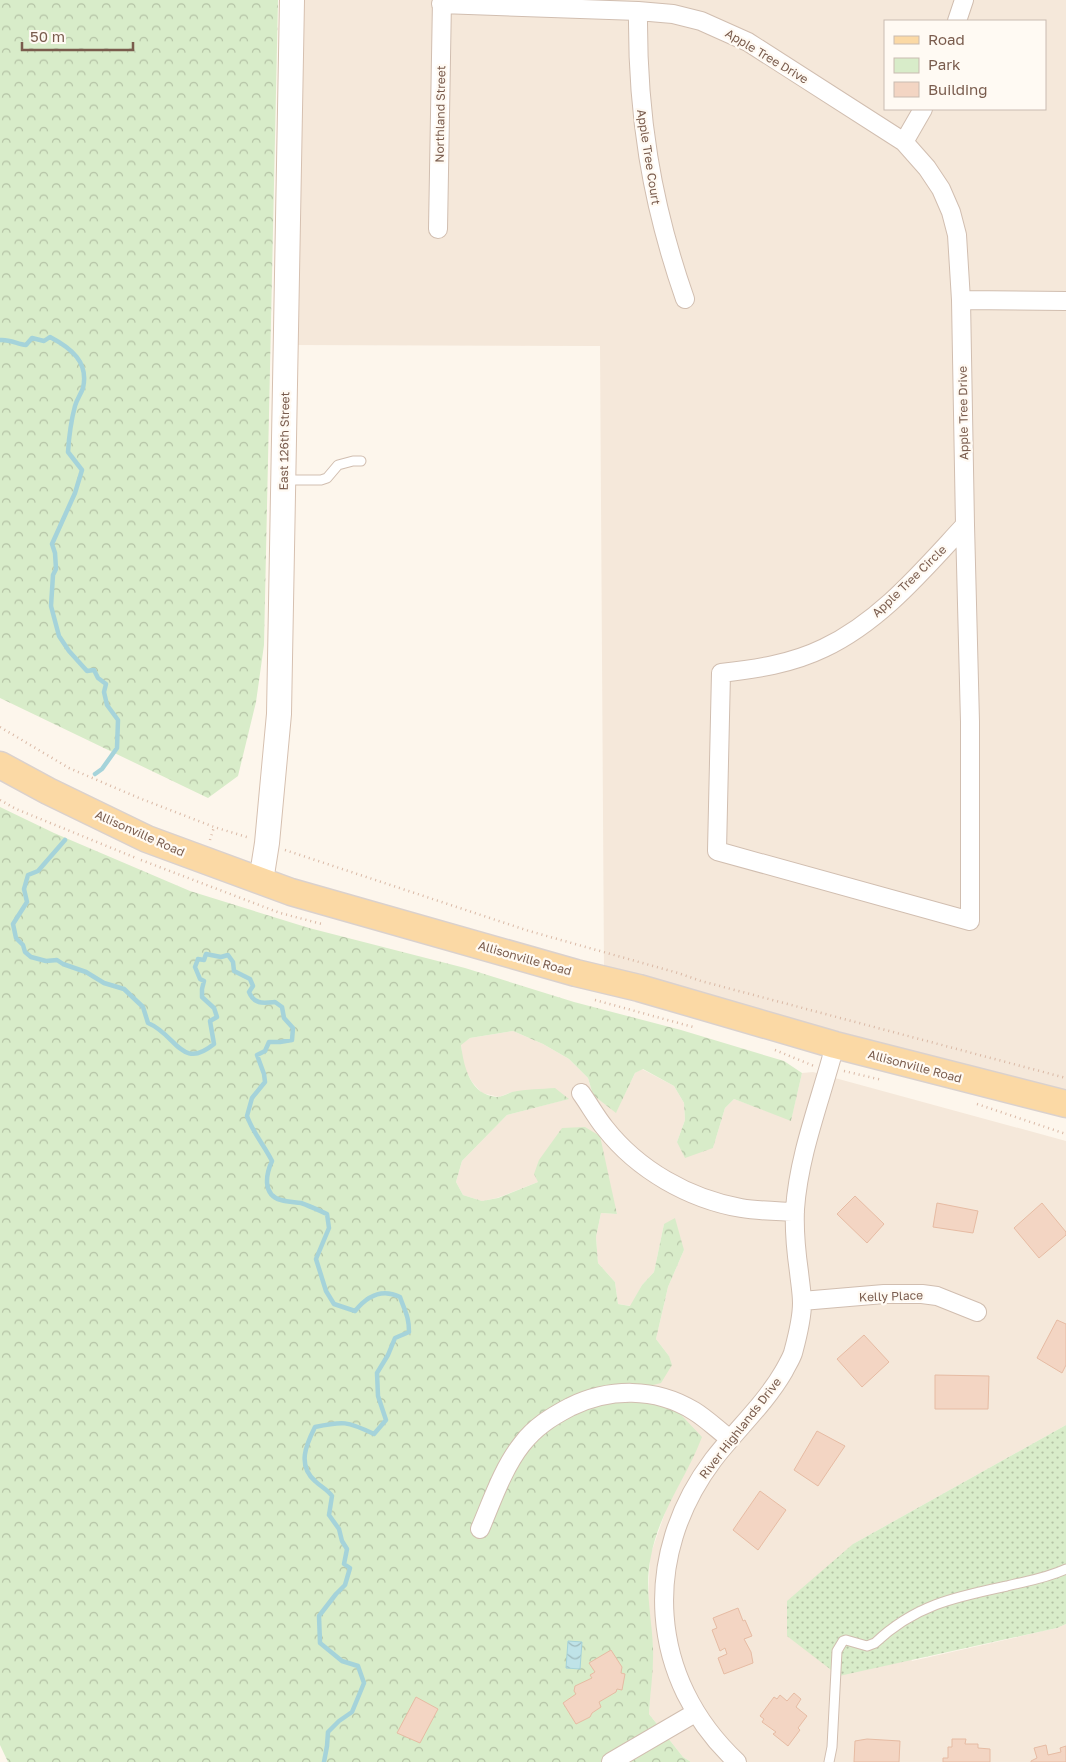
<svg xmlns="http://www.w3.org/2000/svg" width="1066" height="1762" font-family="'Golos Text',sans-serif">
  <defs>
    <pattern id="green-dots" width="8" height="8" patternUnits="userSpaceOnUse" patternTransform="scale(1.25)"><rect width="8" height="8" fill="#d8ecc9"/><path d="M2 2h.1M6 6h.1" fill="none" stroke="#b4c2a5" stroke-width="1.8" stroke-linecap="round"/></pattern>
    <pattern id="forest-crowns" width="20" height="18" patternUnits="userSpaceOnUse" patternTransform="scale(1.25)"><rect width="20" height="18" fill="#d8ecc9"/><path d="M2 6a3 3 0 1 1 6 0M12 15a3 3 0 1 1 6 0" fill="none" stroke="#b4c2a5"/></pattern>
    <pattern id="water-waves" width="16" height="10" patternUnits="userSpaceOnUse" patternTransform="scale(1.25)"><rect width="16" height="10" fill="#bfe3e8"/><path d="M0 5q4-4 8 0t8 0" fill="none" stroke="#a0bbbe"/></pattern>
  </defs>
  <rect width="100%" height="100%" fill="#fdf6ec"/>
  <path fill="#f5e8da" fill-rule="evenodd" d="M 296,0 L 1066,0 L 1066,1092 L 604,969 L 600,346 L 291,345 ZM 885,21 L 1045,21 L 1045,109 L 885,109 Z
    M 513,1031 L 543,1044 L 569,1059 L 588,1078 L 593,1095 L 616,1112 L 635,1073 L 642,1069 L 674,1086 L 684,1103 L 685,1120 L 677,1142 L 713,1148 L 725,1108 L 734,1099 L 791,1120 L 802,1073 L 813,1072 L 1066,1141 L 1066,1425 L 853,1544 L 912,1661 L 1057,1628 L 1066,1624 L 1066,1762 L 691,1762 L 683,1757 L 649,1714 L 653,1649 L 648,1603 L 650,1556 L 667,1507 L 679,1484 L 653,1384 L 669,1356 L 656,1339 L 668,1287 L 684,1250 L 664,1224 L 654,1272 L 642,1285 L 631,1306 L 618,1304 L 615,1282 L 598,1263 L 596,1237 L 601,1213 L 617,1214 L 613,1199 L 538,1182 L 497,1198 L 482,1201 L 463,1195 L 456,1182 L 462,1161 L 507,1115 L 568,1099 L 512,1092 L 499,1097 L 482,1093 L 472,1082 L 463,1065 L 461,1044 L 470,1038 Z"/>
  <path fill="url(#green-dots)" d="M 1066,1425 L 1066,1624 L 1057,1628 L 839,1676 L 787,1636 L 787,1601 L 853,1544 Z"/>
  <path fill="url(#forest-crowns)" d="M 0,0 L 278,0 L 264,645 L 256,702 L 238,776 L 208,798 L 0,698 Z
    M 0,807 L 54,833 L 190,891 L 309,928 L 465,968 L 574,1002 L 681,1030 L 784,1061 L 802,1073 L 791,1121 L 734,1099 L 725,1108 L 713,1148 L 685,1158 L 677,1142 L 685,1120 L 684,1103 L 674,1086 L 643,1069 L 635,1073 L 616,1113 L 593,1095 L 588,1078 L 569,1059 L 543,1044 L 513,1031 L 470,1038 L 461,1045 C 464,1067 470,1095 497,1097 C 502,1097 507,1094 512,1092 C 526,1089 541,1089 555,1088 L 569,1099 L 507,1115 L 462,1161 L 456,1182 L 463,1195 L 482,1201 L 498,1198 L 538,1182 L 534,1174 L 539,1160 L 562,1128 L 585,1127 L 600,1136 L 617,1214 L 601,1213 L 596,1237 L 598,1263 L 615,1282 L 618,1304 L 630,1306 L 642,1285 L 654,1272 L 664,1224 L 675,1218 L 684,1250 L 668,1287 L 656,1339 L 669,1356 L 672,1365 L 661,1383 L 653,1385 L 702,1437 C 687,1477 659,1512 651,1556 C 644,1587 652,1618 653,1648 C 654,1670 650,1692 649,1714 L 683,1757 L 691,1762 L 8,1762 L 0,1745 Z"/>
  <path fill="url(#water-waves)" stroke="#a5d3da" d="M 568,1641 L 582,1642 L 580,1669 L 566,1668 Z"/>
  <g fill="none" stroke-linecap="round" stroke-linejoin="round">
    <path stroke="#a5d3da" stroke-width="4.5" d="M 0,340 C 10,339 17,344 26,345 L 32,338 L 44,341 L 50,337 C 71,348 89,362 83,388 C 81,394 77,399 75,406 C 71,421 69,436 68,452 L 82,470 L 75,493 L 52,544 L 55,553 L 56,569 L 53,575 L 51,606 L 59,636 L 69,651 L 87,671 L 94,670 L 98,678 L 106,684 L 104,692 L 107,705 L 118,720 L 117,748 L 102,769 L 95,774
      M 65,840 L 38,871 L 28,875 L 24,889 L 27,902 L 13,924 L 16,938 L 23,945 L 25,952 L 31,957 L 46,961 L 57,960 L 63,964 L 86,972 L 104,983 L 124,989 L 143,1007 L 148,1023 C 177,1035 181,1071 214,1044 L 210,1021 L 217,1017 L 214,1008 L 202,997 L 202,989 L 204,981 L 200,979 L 195,967 L 198,959 L 204,960 L 206,954 L 221,957 L 228,955 L 233,962 L 234,971 L 250,979 L 253,986 L 249,992 C 254,1005 264,1003 275,1002 L 282,1007 L 284,1018 L 293,1028 L 292,1040 L 280,1042 L 269,1042 L 265,1051 L 257,1055 L 264,1074 L 265,1082 L 252,1098 L 247,1116 C 253,1133 264,1145 272,1161 C 266,1174 262,1195 281,1200 C 288,1202 295,1202 301,1203 C 310,1206 318,1210 327,1214 L 329,1228 L 316,1259 L 326,1291 L 334,1304 L 355,1311 C 367,1296 382,1288 400,1297 C 405,1312 409,1316 409,1332 L 395,1338 L 388,1355 L 377,1373 L 378,1396 L 386,1420 L 374,1434 C 347,1421 343,1421 315,1427 C 306,1445 297,1465 315,1481 C 321,1487 327,1489 332,1496 L 329,1515 L 339,1529 L 342,1541 L 347,1549 L 344,1564 L 350,1568 L 345,1585 L 336,1594 L 319,1616 L 320,1643 L 342,1661 L 358,1666 L 364,1683 L 352,1712 L 339,1721 L 328,1732 L 327,1746 L 324,1762"/>
  </g>
  <path fill="#f3d5c3" stroke="#e6bba3" d="M 855,1196 L 884,1224 L 867,1243 L 837,1214 Z
    M 937,1203 L 978,1211 L 973,1233 L 933,1227 Z
    M 1042,1203 L 1066,1232 L 1066,1235 L 1039,1258 L 1014,1228 Z
    M 1057,1320 L 1066,1324 L 1066,1365 L 1062,1373 L 1037,1358 Z
    M 864,1335 L 889,1362 L 862,1387 L 837,1359 Z
    M 935,1375 L 989,1376 L 988,1409 L 935,1409 Z
    M 817,1431 L 845,1446 L 818,1486 L 794,1470 Z
    M 760,1491 L 786,1510 L 758,1550 L 733,1530 Z
    M 738,1608 L 743,1621 L 745,1620 L 752,1636 L 744,1639 L 751,1652 L 753,1663 L 724,1674 L 718,1658 L 727,1654 L 725,1648 L 720,1651 L 712,1630 L 717,1628 L 713,1618 Z
    M 611,1650 L 622,1667 L 621,1673 L 625,1674 L 622,1690 L 617,1689 L 616,1692 L 599,1702 L 601,1707 L 592,1713 L 590,1717 L 576,1724 L 563,1703 L 576,1694 L 574,1691 L 575,1686 L 592,1678 L 590,1675 L 595,1672 L 589,1663 Z
    M 794,1693 L 801,1699 L 796,1707 L 807,1716 L 798,1728 L 800,1730 L 788,1746 L 773,1734 L 776,1732 L 762,1722 L 764,1719 L 760,1716 L 774,1697 L 777,1699 L 780,1695 L 787,1701 Z
    M 416,1697 L 438,1709 L 420,1743 L 397,1733 Z
    M 867,1739 L 900,1741 L 899,1762 L 854,1762 L 855,1741 Z
    M 952,1739 L 966,1739 L 965,1744 L 978,1744 L 978,1748 L 990,1749 L 990,1762 L 943,1762 L 943,1758 L 948,1758 L 948,1747 L 952,1747 Z
    M 1046,1745 L 1048,1755 L 1061,1752 L 1060,1748 L 1066,1746 L 1066,1762 L 1031,1762 L 1031,1761 L 1037,1758 L 1034,1748 Z"/>
  <g fill="none" stroke-linecap="round" stroke-linejoin="round">
    <g stroke="#d1beb0" stroke-width="11">
      <path id="lane" d="M 283,480 L 321,480 L 327,478 L 338,465 L 353,461 L 361,461
        M 829,1762 L 832,1747 L 837,1651 L 843,1641 L 846,1640 L 867,1646 L 875,1643 C 915,1605 955,1597 1007,1586 C 1027,1581 1047,1578 1066,1569"/>
    </g>
    <g stroke="#d1beb0" stroke-width="20">
      <path id="street" d="M 441,4 L 638,11 L 673,14 L 701,21 L 748,42 L 904,142 L 927,168 L 941,189 L 951,212 L 957,235 L 961,300 L 965,525
        M 638,11 C 637,113 651,202 685,299
        M 957,21 L 964,0
        M 904,142 L 923,109
        M 438,229 L 442,0
        M 961,300 L 1066,301
        M 965,525 L 970,722 L 970,921 L 717,851 L 721,673 C 756,669 791,664 824,648 C 881,621 923,570 965,525 Z
        M 581,1093 C 589,1104 596,1117 605,1128 C 638,1170 689,1199 741,1208 C 759,1211 777,1211 795,1212
        M 802,1301 L 884,1294 L 922,1294 L 937,1296 L 977,1312
        M 480,1529 C 492,1501 503,1468 522,1444 C 535,1427 551,1417 570,1407 C 609,1388 655,1387 694,1411 C 707,1419 718,1430 730,1439
        M 611,1762 L 695,1713
        M 737,1762 C 648,1679 641,1556 713,1460 C 736,1430 765,1404 784,1371 C 787,1365 791,1359 793,1353 C 797,1338 802,1320 802,1303 C 802,1293 800,1282 799,1272 C 796,1251 794,1230 795,1209 C 799,1153 821,1099 835,1045"/>
    </g>
    <g stroke="#d6c0b0" stroke-width="26">
      <path id="secondary" d="M 261,881 L 267,843 L 279,714 L 292,0"/>
    </g>
    <g stroke="#dad1cd" stroke-width="29">
      <path id="primary" d="M 0,765 L 48,791 L 147,839 L 291,892 L 576,973 L 639,988 L 835,1045 L 1066,1104"/>
    </g>
    <path stroke="#d9b8a5" stroke-width="2.5" stroke-dasharray="1 4" stroke-linecap="butt" d="M 0,727 L 69,768 L 139,798 L 214,827 L 250,838
      M 0,800 L 16,809 L 136,858
      M 210,840 L 214,827
      M 285,850 L 529,931 L 678,973 L 701,981 L 1066,1078
      M 141,860 L 280,913 L 322,924
      M 595,1000 L 693,1027
      M 775,1050 L 814,1066
      M 844,1071 L 882,1080
      M 977,1104 L 1066,1134"/>
    <use href="#lane" stroke="#fff" stroke-width="9"/>
    <use href="#street" stroke="#fff" stroke-width="18"/>
    <use href="#secondary" stroke="#fff" stroke-width="24"/>
    <use href="#primary" stroke="#fbd9a5" stroke-width="26"/>
  </g>
  <g text-anchor="middle" dominant-baseline="central" stroke-width="4.5" stroke-linejoin="round" paint-order="stroke">
    <g font-size="12" fill="#7a5c4d" stroke="#fffaf3">
      <text transform="translate(767 56) rotate(31)">Apple Tree Drive</text>
      <text transform="translate(440 114) rotate(-89)">Northland Street</text>
      <text transform="translate(649 157) rotate(81)">Apple Tree Court</text>
      <text transform="translate(963 413) rotate(-91)">Apple Tree Drive</text>
      <text transform="translate(284 441) rotate(-89)">East 126th Street</text>
      <text transform="translate(909 581) rotate(-44)">Apple Tree Circle</text>
      <text transform="translate(140 833) rotate(24)">Allisonville Road</text>
      <text transform="translate(525 958) rotate(16)">Allisonville Road</text>
      <text transform="translate(915 1066) rotate(15)">Allisonville Road</text>
      <text transform="translate(891 1296) rotate(-2)">Kelly Place</text>
      <text transform="translate(740 1428) rotate(-52)">River Highlands Drive</text>
    </g>
  </g>
  <rect x="884" y="20" width="162" height="90" fill="#fffaf3" stroke="#cabbb1"/>
  <rect x="894" y="36" width="25" height="8" fill="#fbd9a5" stroke="#cabbb1"/>
  <text x="928" y="45" font-size="15" fill="#7a5c4d">Road</text>
  <rect x="894" y="58" width="25" height="15" fill="#d8ecc9" stroke="#cabbb1"/>
  <text x="928" y="70" font-size="15" fill="#7a5c4d">Park</text>
  <rect x="894" y="82" width="25" height="15" fill="#f3d5c3" stroke="#cabbb1"/>
  <text x="928" y="95" font-size="15" fill="#7a5c4d">Building</text>
  <path d="M22 42v8h111v-8" fill="none" stroke="#7a5c4d" stroke-width="2.5"/>
  <text x="30" y="42" font-size="15" fill="#7a5c4d" stroke="#fffaf3" stroke-width="4" paint-order="stroke">50 m</text>
</svg>
